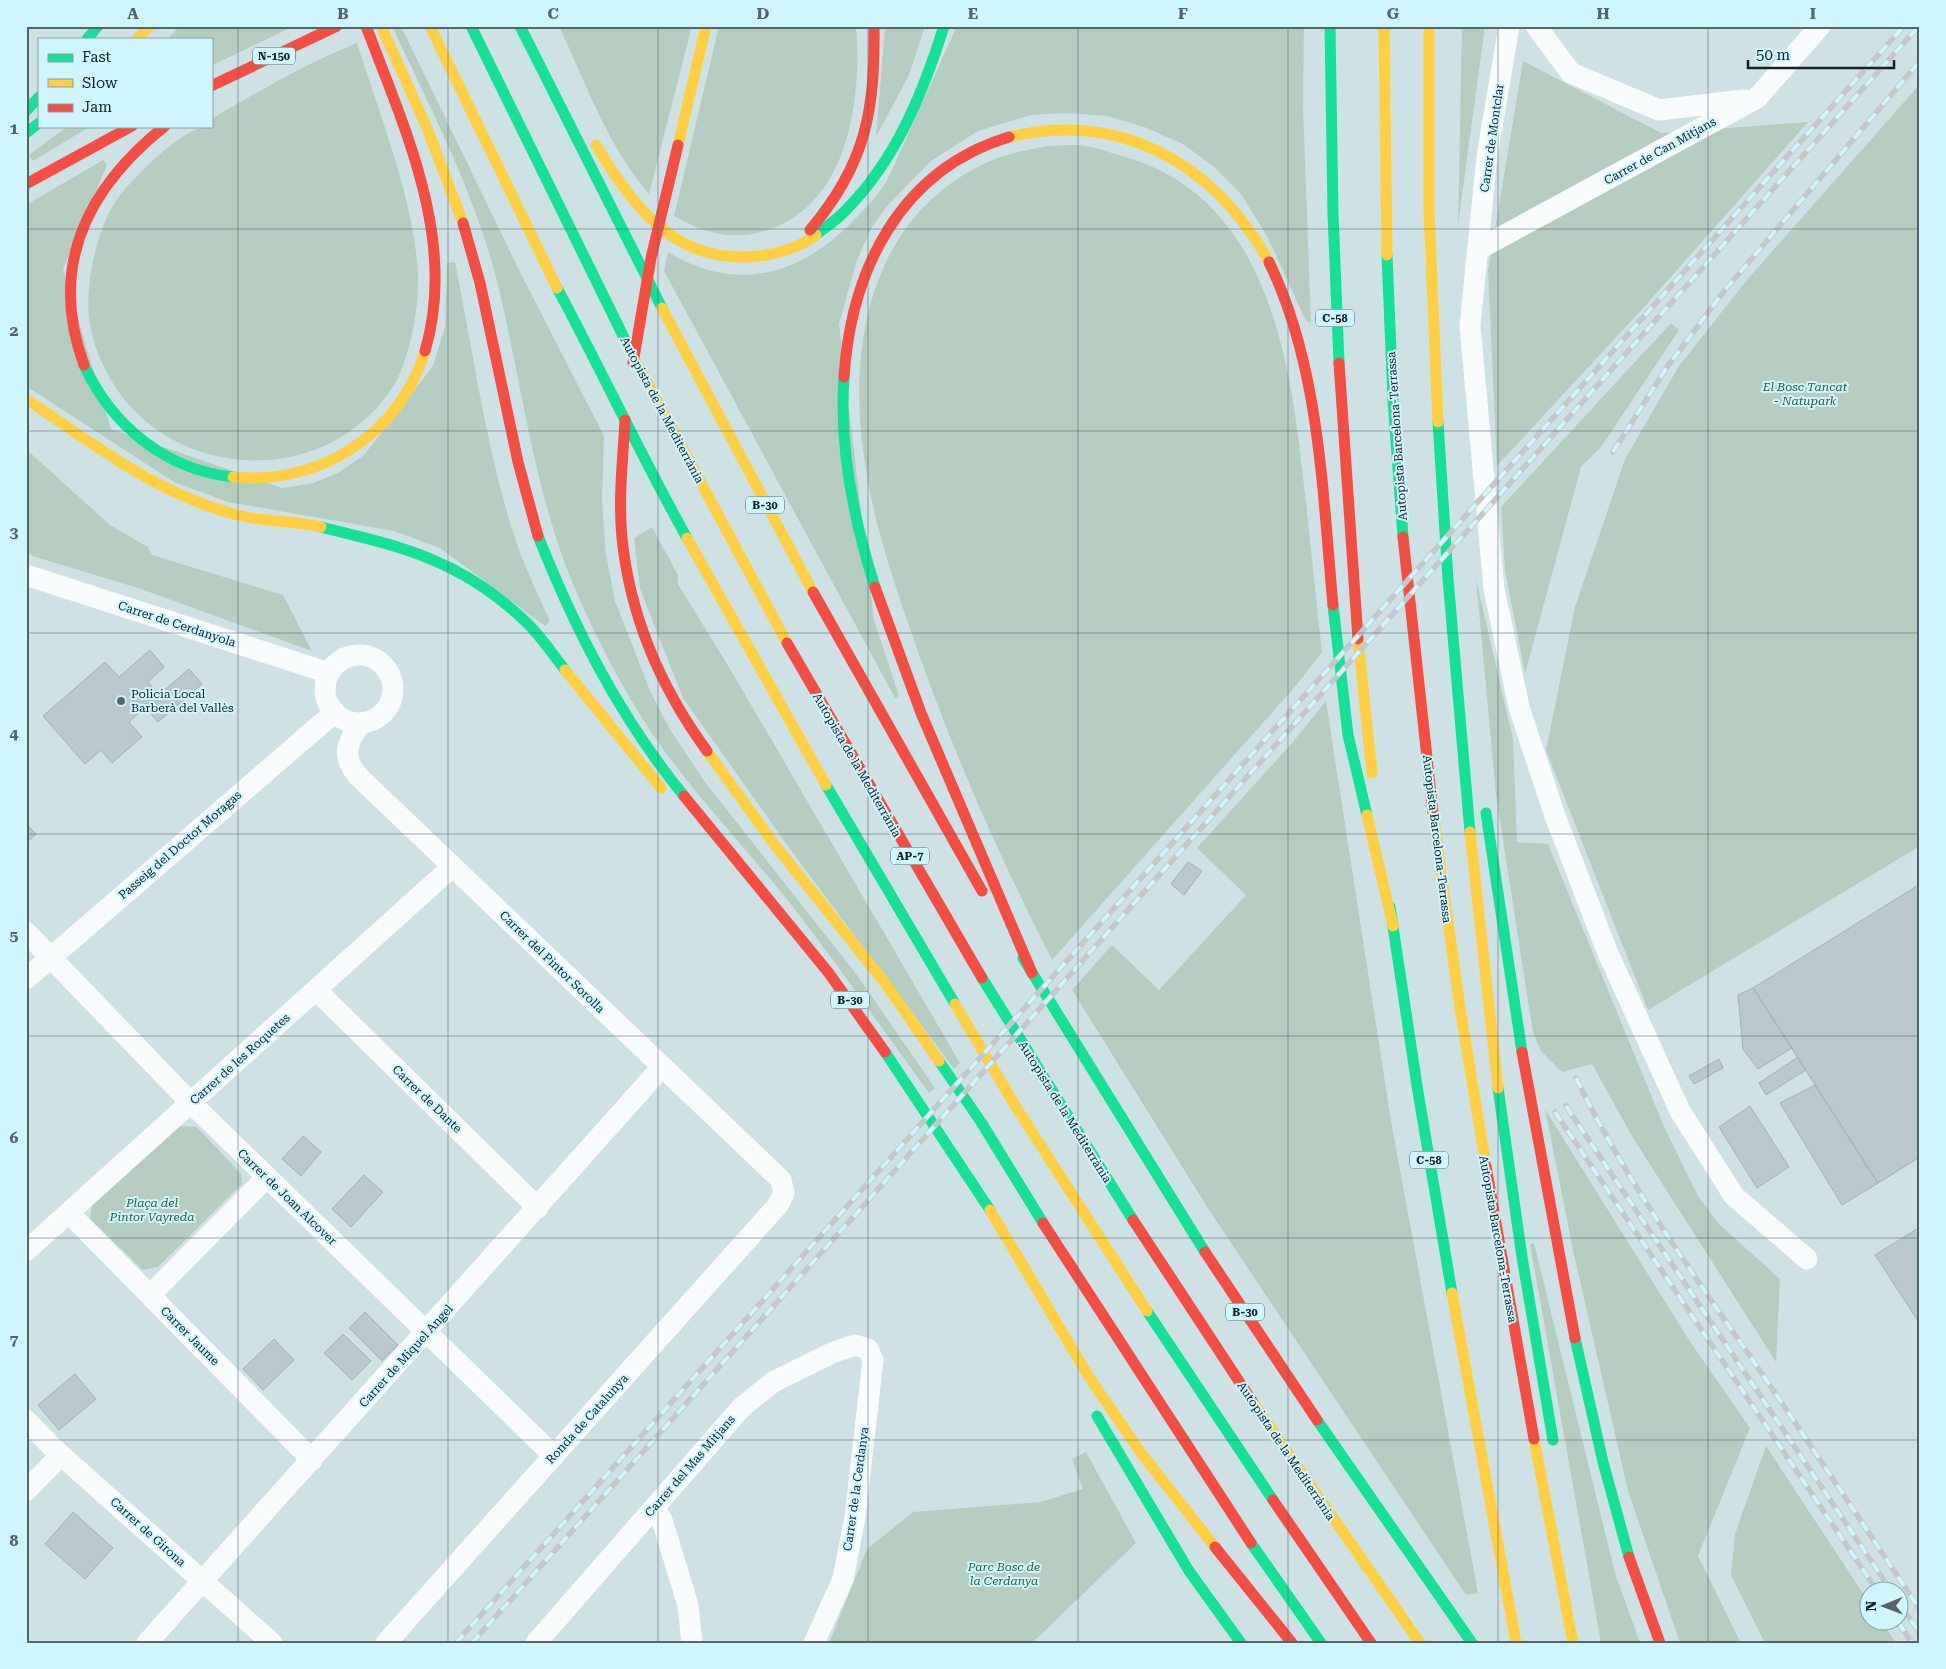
<svg xmlns="http://www.w3.org/2000/svg" width="1946" height="1669" font-family="'Roboto Serif',serif">
  <rect width="100%" height="100%" fill="#cee2e6"/>
  <path fill="#b5cdc1" d="M 180,26 L 294,26 L 211,66 L 211,39 L 167,39 Z
    M 392,26 L 401,26 L 519,270 L 604,436 L 602,502 L 606,554 L 615,601 L 651,693 L 671,731 L 705,782 L 857,975 L 935,1088 L 929,1093 C 886,1034 844,974 800,916 C 750,851 688,790 644,721 C 616,677 586,618 567,569 C 532,477 521,380 498,285 C 476,195 431,110 392,26 Z
    M 559,26 L 692,26 L 649,194 C 607,145 586,84 559,26 Z
    M 719,26 L 856,26 C 862,99 849,203 768,230 C 735,241 704,234 674,216 Z
    M 885,26 L 925,26 L 909,75 L 876,137 Z
    M 957,26 L 1304,26 L 1303,106 L 1311,323 L 1306,321 L 1267,236 L 1241,194 L 1214,167 L 1183,144 L 1144,127 L 1107,116 L 1065,113 L 1031,115 L 978,131 L 931,161 L 887,206 L 872,227 L 857,260 L 839,324 L 874,620 L 899,696 L 895,698 L 664,271 L 668,252 C 735,293 799,276 852,222 C 864,210 877,196 886,182 C 895,165 902,147 910,130 C 926,95 941,61 957,26 Z
    M 1462,26 L 1485,26 L 1458,225 Z
    M 357,43 C 379,113 416,205 418,277 C 419,307 410,359 394,385 C 326,494 158,482 104,367 C 92,343 86,316 89,289 C 91,261 101,221 118,198 C 135,176 183,126 211,126 L 211,119 C 259,91 305,64 357,43 Z
    M 1523,61 L 1661,133 L 1808,122 L 1646,305 L 1497,466 L 1488,271 Z
    M 1920,84 L 1920,846 L 1648,1010 L 1546,750 L 1575,607 L 1625,459 L 1679,366 L 1746,281 Z
    M 68,126 L 91,126 L 33,161 L 29,155 Z
    M 1048,146 C 1060,146 1073,144 1085,146 C 1097,147 1110,153 1122,156 C 1271,197 1291,364 1305,494 C 1311,547 1316,599 1322,652 L 1294,688 L 1052,960 C 1000,858 954,755 916,646 C 894,583 871,517 863,449 C 848,336 875,213 988,162 C 1007,153 1028,150 1048,146 Z
    M 103,160 L 107,165 L 63,269 L 111,429 L 282,488 L 313,483 L 338,473 L 364,455 L 433,366 L 445,327 L 447,263 L 455,262 C 473,351 485,442 512,529 C 522,561 536,591 550,621 L 545,626 L 440,548 L 394,531 L 228,502 L 174,482 L 26,386 L 26,205 Z
    M 1671,323 L 1679,330 L 1602,446 L 1581,467 L 1525,674 L 1505,570 L 1501,507 Z
    M 26,449 L 110,525 L 148,547 L 152,555 L 283,595 L 312,651 L 141,589 L 26,554 Z
    M 652,527 L 678,575 L 678,584 L 732,672 L 960,1063 L 954,1069 L 790,849 L 683,698 L 640,589 L 634,538 Z
    M 1476,579 L 1513,739 L 1517,842 L 1548,844 L 1665,1129 L 1698,1196 L 1719,1224 L 1780,1279 L 1776,1362 L 1633,1138 L 1592,1064 L 1562,1072 L 1541,1051 L 1533,1033 L 1496,795 Z
    M 1326,701 L 1391,1121 L 1478,1593 L 1466,1595 L 1209,1210 L 1072,990 L 1112,945 L 1159,990 L 1246,895 L 1197,848 L 1292,743 Z
    M 1545,1109 L 1689,1340 L 1750,1428 L 1698,1556 L 1741,1643 L 1680,1643 L 1628,1491 L 1573,1250 Z
    M 179,1126 L 197,1127 L 241,1174 L 242,1184 L 158,1267 L 143,1270 L 90,1219 L 92,1203 Z
    M 1534,1243 L 1615,1573 L 1640,1643 L 1601,1643 L 1530,1244 Z
    M 1766,1446 L 1868,1601 L 1868,1622 L 1882,1622 L 1896,1643 L 1765,1643 L 1731,1575 L 1735,1534 Z
    M 1086,1452 L 1136,1543 L 1032,1643 L 829,1643 L 867,1549 L 913,1512 L 1040,1502 L 1083,1489 L 1072,1459 Z"/>
  <path fill="#b9c8cf" stroke="#a3b0b6" d="M 150,650 L 164,667 L 148,682 L 159,695 L 189,669 L 202,684 L 158,722 L 145,707 L 129,722 L 142,737 L 112,763 L 101,750 L 85,764 L 43,716 L 105,662 L 119,677 Z
    M 26,824 L 36,834 L 26,843 Z
    M 1188,862 L 1202,871 L 1184,895 L 1171,884 Z
    M 1920,884 L 1920,1157 L 1878,1183 L 1753,988 Z
    M 1753,988 L 1792,1048 L 1758,1069 L 1743,1049 L 1738,995 Z
    M 1798,1057 L 1806,1070 L 1766,1095 L 1759,1083 Z
    M 1719,1059 L 1723,1068 L 1694,1084 L 1689,1076 Z
    M 1815,1085 L 1878,1183 L 1842,1205 L 1780,1103 Z
    M 1750,1106 L 1789,1167 L 1757,1188 L 1719,1127 Z
    M 303,1136 L 321,1152 L 301,1176 L 282,1159 Z
    M 364,1175 L 383,1192 L 351,1227 L 332,1209 Z
    M 1920,1227 L 1920,1324 L 1875,1255 Z
    M 365,1312 L 398,1345 L 382,1361 L 349,1328 Z
    M 343,1334 L 371,1361 L 352,1380 L 324,1353 Z
    M 274,1339 L 294,1360 L 263,1390 L 243,1369 Z
    M 75,1374 L 96,1399 L 59,1430 L 38,1405 Z
    M 73,1512 L 113,1548 L 85,1579 L 45,1544 Z"/>
  <g fill="none" stroke-linecap="round" stroke-linejoin="round">
    <path stroke="#f8fbfb" stroke-width="21" d="M 1509,26 L 1487,156 L 1470,326 L 1494,589 L 1519,707 L 1555,816 L 1607,951 L 1680,1111 L 1734,1196 L 1807,1259
      M 1536,26 L 1571,73 L 1659,110 L 1744,100
      M 1479,249 L 1757,98 L 1820,26
      M 26,575 L 329,673
      M325 689a34 34 0 1 1 68 0a34 34 0 1 1-68 0Z
      M 361,723 C 346,743 341,757 359,777 L 781,1180 L 784,1193 L 778,1205 L 386,1643
      M 26,932 L 191,1103 L 554,1456
      M 26,979 L 335,712
      M 316,990 L 538,1208
      M 69,1213 L 312,1460
      M 26,1251 L 452,867
      M 150,1295 L 267,1177
      M 26,1420 L 52,1447 L 272,1643
      M 26,1491 L 61,1455
      M 654,1508 L 662,1520 L 688,1605 L 692,1643
      M 147,1643 L 662,1067
      M 536,1643 L 741,1408 L 773,1382 L 834,1352 L 855,1345 L 868,1349 L 873,1360 L 855,1517 L 843,1579 L 814,1643"/>
    <path stroke="#16e098" stroke-width="11" d="M 471,26 L 633,356
      M 520,26 L 662,308
      M 1330,26 L 1333,214 L 1339,363
      M 87,39 L 98,26
      M 26,111 L 39,97
      M 26,133 L 39,123
      M 816,235 C 825,227 837,220 845,211 C 896,160 923,93 944,26
      M 1387,255 L 1393,400 L 1403,537
      M 557,288 C 602,371 641,456 687,538
      M 84,365 C 112,426 166,470 233,477
      M 844,377 C 839,447 854,521 875,587
      M 1438,422 L 1448,579 L 1470,832
      M 321,527 C 404,547 463,561 526,622 C 541,636 553,655 565,670
      M 538,536 C 576,631 619,716 684,796
      M 1333,605 L 1348,735 L 1367,815
      M 826,785 L 955,1004
      M 1486,813 L 1522,1052
      M 1390,907 L 1418,1092 L 1452,1293
      M 1023,958 L 1205,1252
      M 982,978 L 1133,1220
      M 885,1052 L 990,1210
      M 939,1061 L 981,1122 L 1043,1223
      M 1498,1088 L 1522,1257 L 1553,1440
      M 1147,1311 L 1273,1500
      M 1575,1338 L 1603,1462 L 1629,1557
      M 1097,1416 L 1189,1571 L 1241,1643
      M 1317,1420 L 1472,1643
      M 1251,1543 L 1321,1643"/>
    <path stroke="#ffcf43" stroke-width="11" d="M 381,26 L 427,128 L 463,223
      M 430,26 L 557,288
      M 1384,26 L 1387,255
      M 1429,26 L 1429,211 L 1438,422
      M 137,39 L 150,26
      M 1009,137 C 1121,110 1215,164 1269,262
      M 596,145 C 634,208 677,266 759,256 C 778,254 800,247 816,235
      M 678,145 L 706,26
      M 662,308 L 813,592
      M 633,356 L 787,643
      M 26,399 C 94,444 160,497 242,516 C 267,522 295,521 321,527
      M 233,477 C 319,486 400,434 425,351
      M 687,538 L 826,785
      M 1358,639 L 1372,773
      M 565,670 L 661,788
      M 707,751 L 774,844 L 885,983 L 939,1061
      M 1433,813 L 1460,1008 L 1486,1166
      M 1367,815 L 1393,926
      M 1470,832 L 1498,1088
      M 955,1004 L 1016,1107 L 1147,1311
      M 990,1210 L 1089,1377 L 1141,1453 L 1215,1547
      M 1452,1293 L 1516,1643
      M 1252,1401 L 1420,1643
      M 1534,1439 L 1573,1643"/>
    <path stroke="#f24e42" stroke-width="11" d="M 366,26 C 404,127 458,241 425,351
      M 211,86 L 337,26
      M 26,184 L 132,126
      M 463,223 L 480,283 L 518,462 L 538,536
      M 810,230 C 866,164 875,111 874,26
      M 1269,262 C 1320,368 1322,489 1333,605
      M 633,363 L 651,258 L 678,145
      M 1339,363 L 1358,639
      M 84,365 C 48,267 87,188 165,126
      M 844,377 C 851,270 900,170 1009,137
      M 625,420 C 623,459 618,499 622,538 C 630,616 661,688 707,751
      M 1403,537 L 1433,813
      M 875,587 L 921,713 L 1032,973
      M 813,592 L 982,891
      M 787,643 L 982,978
      M 684,796 L 828,972 L 885,1052
      M 1522,1052 L 1575,1338
      M 1486,1166 L 1534,1439
      M 1133,1220 L 1252,1401
      M 1043,1223 L 1251,1543
      M 1205,1252 L 1317,1420
      M 1273,1500 L 1371,1643
      M 1215,1547 L 1292,1643
      M 1629,1557 L 1660,1643"/>
    <g stroke="#c2c8c9" stroke-width="5.5">
      <path id="rail" d="M 1613,452 L 1667,367 L 1725,290 L 1920,61
        M 1576,1078 C 1625,1179 1690,1270 1754,1362 C 1810,1444 1865,1527 1920,1610
        M 1566,1106 L 1892,1592
        M 1555,1112 L 1878,1592
        M 1898,1602 L 1920,1633
        M 1898,1622 L 1912,1643
        M 456,1643 L 1904,26
        M 472,1643 L 1919,26"/>
    </g>
    <use href="#rail" stroke="#cff5ff" stroke-width="4" stroke-dasharray="11" stroke-linecap="butt"/>
  </g>
  <path fill="none" stroke="#546569" stroke-width="1" stroke-opacity="0.55" d="M 238,26 L 238,1643M 448,26 L 448,1643M 658,26 L 658,1643M 868,26 L 868,1643M 1078,26 L 1078,1643M 1288,26 L 1288,1643M 1498,26 L 1498,1643M 1708,26 L 1708,1643M 26,229 L 1920,229M 26,431 L 1920,431M 26,633 L 1920,633M 26,834 L 1920,834M 26,1036 L 1920,1036M 26,1238 L 1920,1238M 26,1440 L 1920,1440"/>
  <circle fill="#546569" stroke="#cff5ff" stroke-width="2" cx="121" cy="701" r="5"/>
  <g text-anchor="middle" dominant-baseline="central" stroke-width="4" stroke-linejoin="round" paint-order="stroke">
    <g fill="#cff5ff" stroke="#4b6166" stroke-width="1">
      <rect x="253" y="47.5" width="42" height="17" rx="4"/>
      <rect x="1316" y="309.5" width="38" height="17" rx="4"/>
      <rect x="746" y="496.5" width="38" height="17" rx="4"/>
      <rect x="891" y="847.5" width="38" height="17" rx="4"/>
      <rect x="831" y="991.5" width="38" height="17" rx="4"/>
      <rect x="1410" y="1151.5" width="38" height="17" rx="4"/>
      <rect x="1226" y="1303.5" width="38" height="17" rx="4"/>
    </g>
    <g font-size="11" font-weight="bold" fill="#132225">
      <text x="274" y="56">N-150</text>
      <text x="1335" y="318">C-58</text>
      <text x="765" y="505">B-30</text>
      <text x="910" y="856">AP-7</text>
      <text x="850" y="1000">B-30</text>
      <text x="1429" y="1160">C-58</text>
      <text x="1245" y="1312">B-30</text>
    </g>
    <g font-size="12" fill="#132225" stroke="#cff5ff">
      <text transform="translate(1492 138) rotate(-82)">Carrer de Montclar</text>
      <text transform="translate(1660 151) rotate(-29)">Carrer de Can Mitjans</text>
      <text transform="translate(662 410) rotate(62)">Autopista de la Mediterrània</text>
      <text transform="translate(1397 436) rotate(-94)">Autopista Barcelona-Terrassa</text>
      <text transform="translate(177 624) rotate(18)">Carrer de Cerdanyola</text>
      <text transform="translate(857 765) rotate(60)">Autopista de la Mediterrània</text>
      <text transform="translate(1437 839) rotate(83)">Autopista Barcelona-Terrassa</text>
      <text transform="translate(180 845) rotate(-41)">Passeig del Doctor Moragas</text>
      <text transform="translate(552 962) rotate(44)">Carrer del Pintor Sorolla</text>
      <text transform="translate(240 1059) rotate(-42)">Carrer de les Roquetes</text>
      <text transform="translate(427 1099) rotate(44)">Carrer de Dante</text>
      <text transform="translate(1065 1112) rotate(58)">Autopista de la Mediterrània</text>
      <text transform="translate(287 1197) rotate(44)">Carrer de Joan Alcover</text>
      <text transform="translate(1498 1239) rotate(80)">Autopista Barcelona-Terrassa</text>
      <text transform="translate(190 1336) rotate(45)">Carrer Jaume</text>
      <text transform="translate(406 1356) rotate(-48)">Carrer de Miquel Angel</text>
      <text transform="translate(587 1419) rotate(-48)">Ronda de Catalunya</text>
      <text transform="translate(1286 1451) rotate(56)">Autopista de la Mediterrània</text>
      <text transform="translate(690 1466) rotate(-49)">Carrer del Mas Mitjans</text>
      <text transform="translate(856 1489) rotate(-82)">Carrer de la Cerdanya</text>
      <text transform="translate(148 1532) rotate(42)">Carrer de Girona</text>
    </g>
    <g font-size="12" font-style="italic" fill="#2d6036" stroke="#cff5ff">
      <text x="1805" y="387">El Bosc Tancat<tspan x="1805" dy="14">- Natupark</tspan></text>
      <text x="152" y="1203">Plaça del<tspan x="152" dy="14">Pintor Vayreda</tspan></text>
      <text x="1004" y="1567">Parc Bosc de<tspan x="1004" dy="14">la Cerdanya</tspan></text>
    </g>
    <g font-size="12" fill="#132225" stroke="#cff5ff" text-anchor="start">
      <text x="131" y="694">Policia Local<tspan x="131" dy="14">Barberà del Vallès</tspan></text>
    </g>
  </g>
  <rect width="1946" height="1669" fill="none" stroke="#cff5ff" stroke-width="55"/>
  <rect x="38" y="38" width="175" height="90" fill="#cff5ff" stroke="#84a1a8"/>
  <rect x="48" y="54" width="25" height="8" fill="#16e098" stroke="#84a1a8"/>
  <text x="82" y="62" font-size="15" fill="#132225">Fast</text>
  <rect x="48" y="79" width="25" height="8" fill="#ffcf43" stroke="#84a1a8"/>
  <text x="82" y="88" font-size="15" fill="#132225">Slow</text>
  <rect x="48" y="104" width="25" height="8" fill="#f24e42" stroke="#84a1a8"/>
  <text x="82" y="112" font-size="15" fill="#132225">Jam</text>
  <g transform="translate(1884 1606) rotate(269)"><circle r="24" fill="#cff5ff" stroke="#84a1a8"/>
  <path d="M0-4L9 19L0 12L-9 19Z" fill="#546569"/>
  <text y="-8" font-size="14" font-weight="bold" text-anchor="middle" fill="#132225">N</text>
  </g>
  <path d="M1748 60v8h146v-8" fill="none" stroke="#132225" stroke-width="2.5"/>
  <text x="1756" y="60" font-size="15" fill="#132225" stroke="#cff5ff" stroke-width="4" paint-order="stroke">50 m</text>
  <rect x="28" y="28" width="1890" height="1614" fill="none" stroke="#546569" stroke-width="2"/>
  <g font-size="16" text-anchor="middle" font-weight="bold" fill="#546569">
    <text x="133" y="19">A</text>
    <text x="343" y="19">B</text>
    <text x="553" y="19">C</text>
    <text x="763" y="19">D</text>
    <text x="973" y="19">E</text>
    <text x="1183" y="19">F</text>
    <text x="1393" y="19">G</text>
    <text x="1603" y="19">H</text>
    <text x="1813" y="19">I</text>
    <text x="14" y="134">1</text>
    <text x="14" y="336">2</text>
    <text x="14" y="538">3</text>
    <text x="14" y="739">4</text>
    <text x="14" y="941">5</text>
    <text x="14" y="1143">6</text>
    <text x="14" y="1345">7</text>
    <text x="14" y="1546">8</text>
  </g>
</svg>
